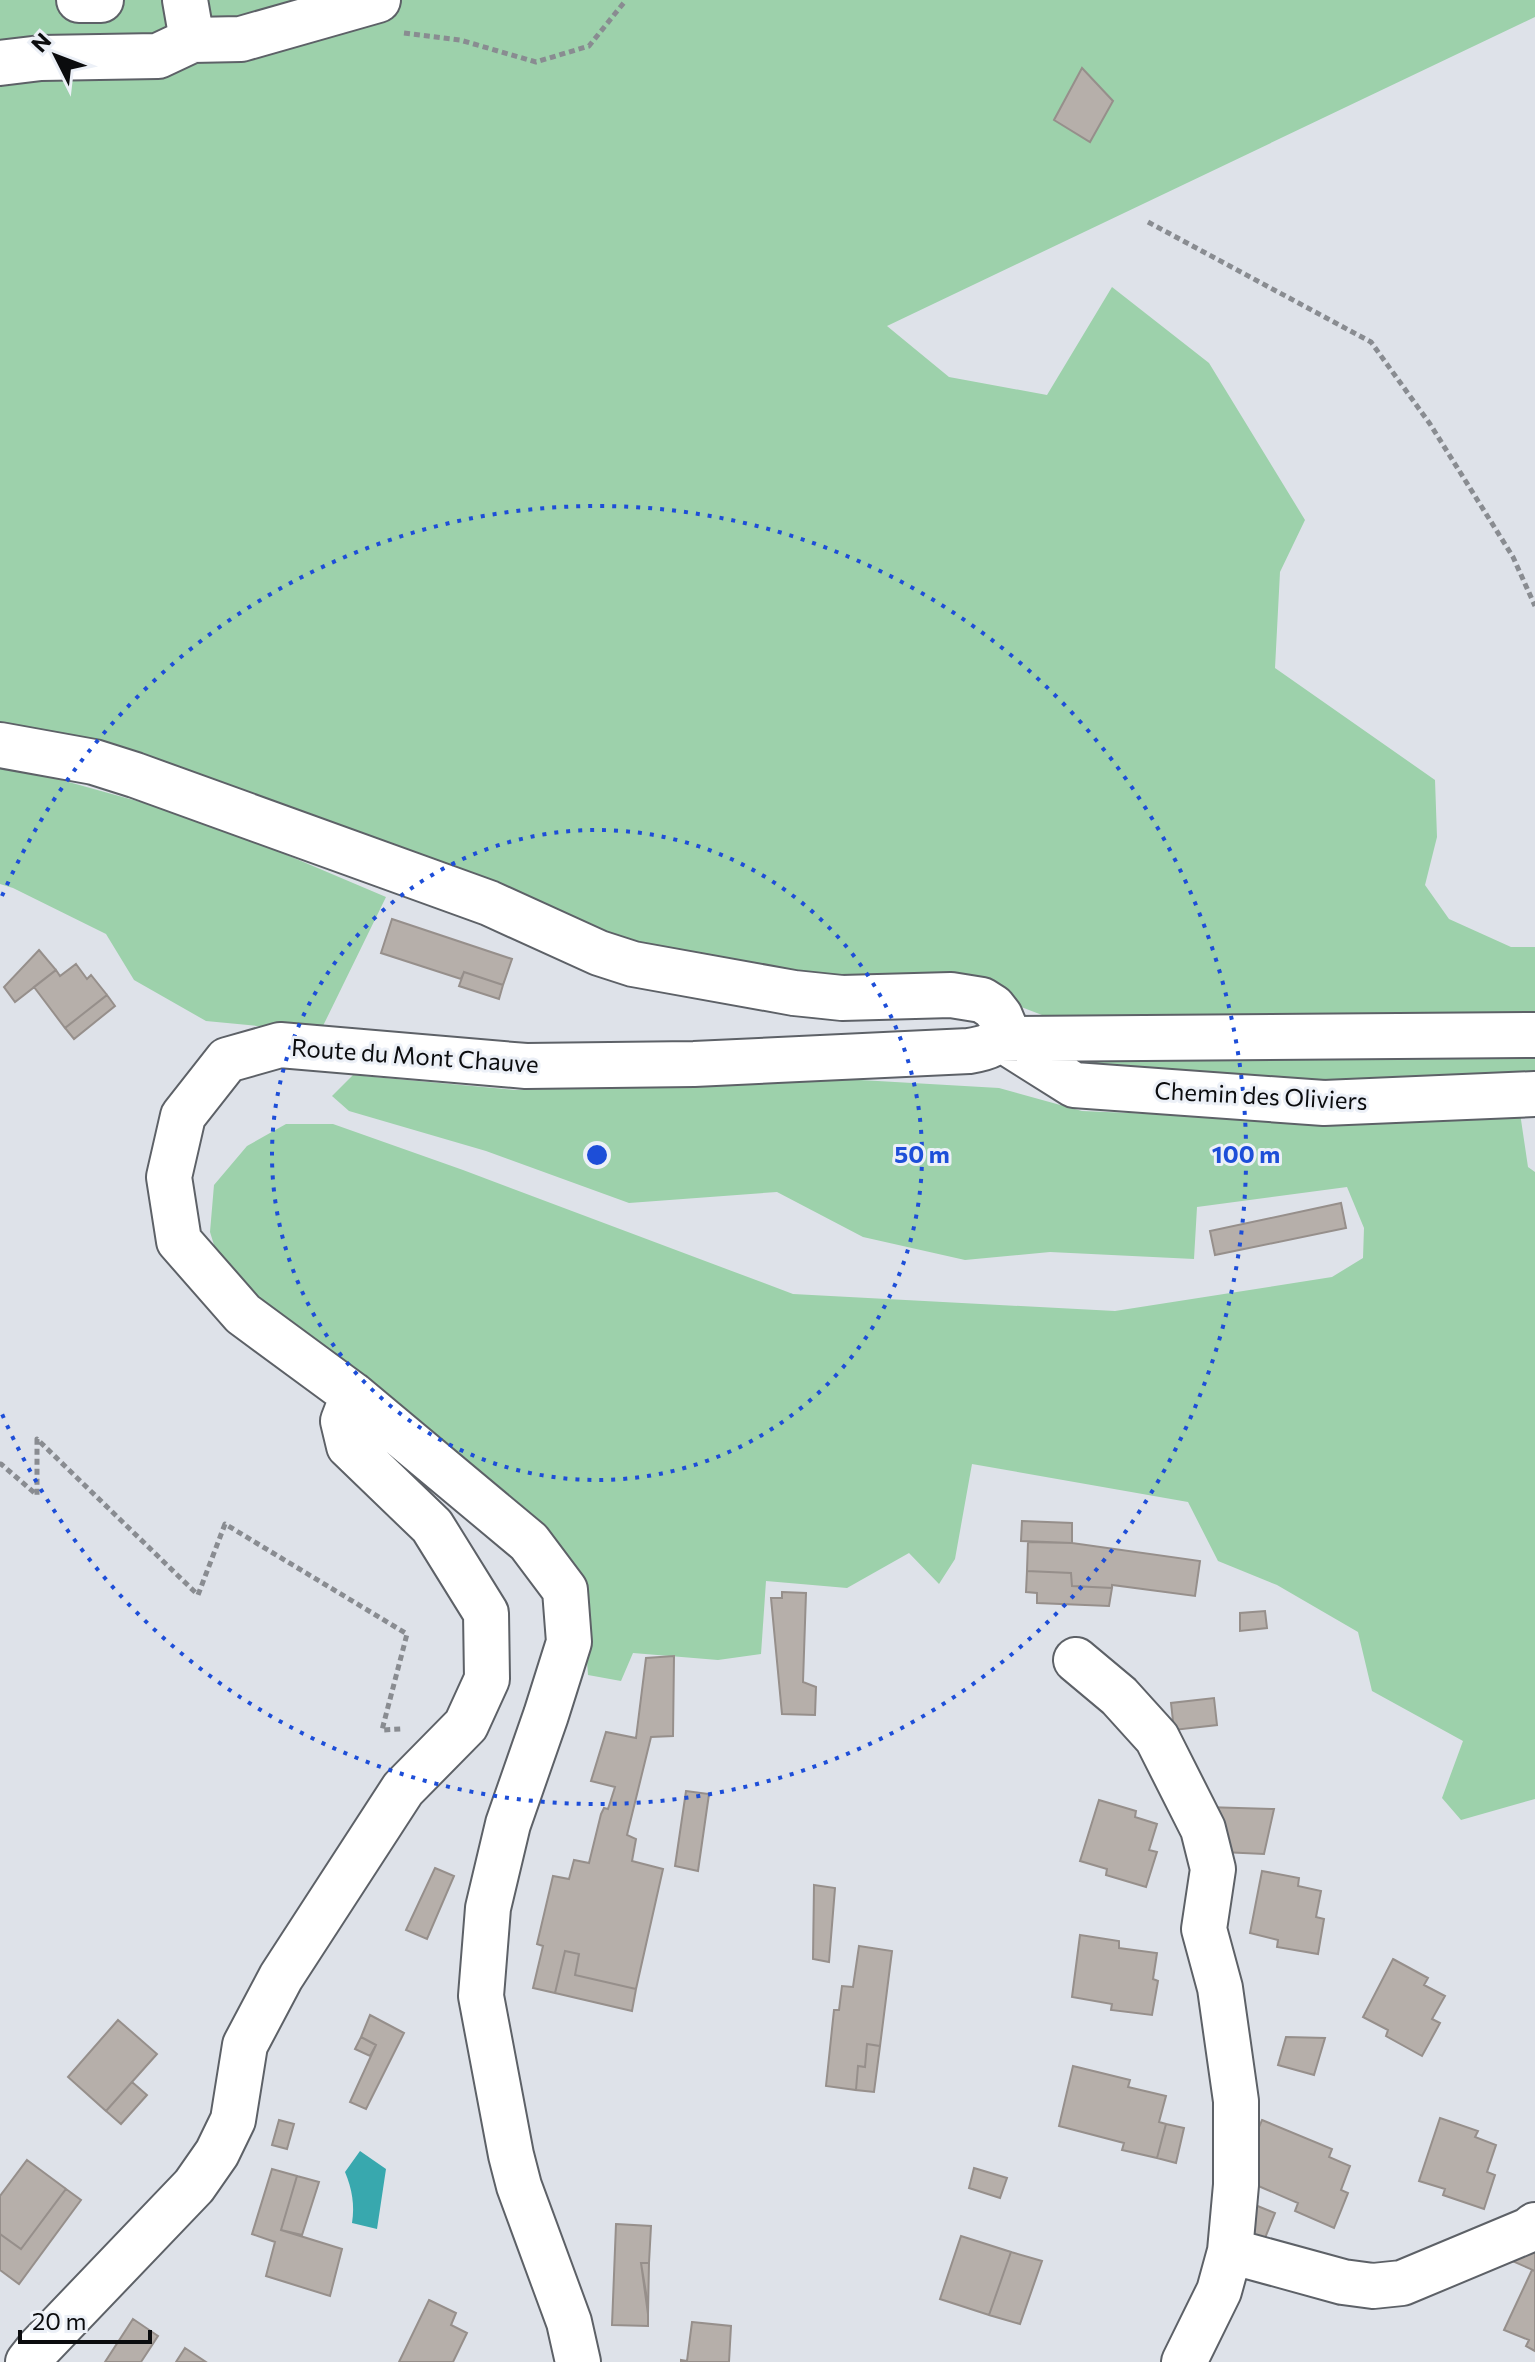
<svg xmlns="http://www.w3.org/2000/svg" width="1535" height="2362" font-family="Commissioner,sans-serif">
  <rect width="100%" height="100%" fill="#dee2e9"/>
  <path fill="#9dd1ab" d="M 0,0 L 1535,0 L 1535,17 L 887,326 L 949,377 L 1047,395 L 1112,287 L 1209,363 L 1305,520 L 1280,572 L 1275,668 L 1435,780 L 1437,837 L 1425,885 L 1449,919 L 1511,947 L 1535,947 L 1535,1081 L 1294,1089 L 1070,1072 L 1042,1015 L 988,994 L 653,958 L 0,729 Z
    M 0,763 L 202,819 L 386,897 L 320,1032 L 206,1021 L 134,980 L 106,934 L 13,888 L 0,884 Z
    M 353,1075 L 515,1090 L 843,1079 L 999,1088 L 1082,1111 L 1344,1122 L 1520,1113 L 1528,1167 L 1535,1172 L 1535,1799 L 1461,1820 L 1442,1798 L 1463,1741 L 1372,1691 L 1358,1632 L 1277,1585 L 1218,1561 L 1188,1502 L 972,1464 L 955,1559 L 939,1584 L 909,1553 L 847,1588 L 766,1581 L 761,1654 L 718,1660 L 633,1653 L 621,1681 L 588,1675 L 586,1648 L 589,1597 L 544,1538 L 222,1271 L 210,1232 L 214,1185 L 247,1146 L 286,1124 L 333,1124 L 463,1170 L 793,1294 L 1115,1311 L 1332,1277 L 1363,1258 L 1364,1228 L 1347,1187 L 1197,1207 L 1194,1259 L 1050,1252 L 965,1260 L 863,1237 L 777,1192 L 629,1203 L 486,1151 L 349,1111 L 332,1096 Z"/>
  <path fill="#38a8ae" d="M 360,2151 L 386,2169 L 377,2229 L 352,2223 C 355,2205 352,2189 345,2172 Z"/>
  <path fill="#b6afaa" stroke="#968f8b" stroke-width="2" d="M 1082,68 L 1113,101 L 1090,142 L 1054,120 Z
    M 392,919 L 512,959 L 503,985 L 464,972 L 461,979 L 381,953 Z
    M 39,950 L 56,970 L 15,1002 L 4,987 Z
    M 76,964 L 87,979 L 91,975 L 107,995 L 65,1028 L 34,987 L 56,970 L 60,976 Z
    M 464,972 L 503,985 L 499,999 L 459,986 Z
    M 107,995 L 115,1006 L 74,1039 L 65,1028 Z
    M 1341,1203 L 1346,1228 L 1215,1255 L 1210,1231 Z
    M 1022,1521 L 1072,1523 L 1072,1543 L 1021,1541 Z
    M 1028,1542 L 1072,1543 L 1200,1561 L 1195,1596 L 1112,1585 L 1112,1588 L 1072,1586 L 1071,1573 L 1027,1571 Z
    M 1027,1571 L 1071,1573 L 1072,1586 L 1112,1588 L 1109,1606 L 1037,1603 L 1037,1593 L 1026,1592 Z
    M 782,1592 L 806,1593 L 803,1682 L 816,1687 L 815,1715 L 782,1714 L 771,1598 L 782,1598 Z
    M 1265,1611 L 1267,1628 L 1240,1631 L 1240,1613 Z
    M 674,1656 L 673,1736 L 651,1737 L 627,1835 L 636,1839 L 632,1861 L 663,1869 L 636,1989 L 575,1975 L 579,1954 L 565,1951 L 555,1993 L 533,1988 L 543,1946 L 537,1944 L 553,1876 L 569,1879 L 574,1860 L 589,1863 L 601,1814 L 604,1808 L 608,1809 L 615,1787 L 591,1781 L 606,1732 L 636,1738 L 646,1658 Z
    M 1214,1698 L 1217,1725 L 1174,1730 L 1171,1703 Z
    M 686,1791 L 709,1794 L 698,1871 L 675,1866 Z
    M 1099,1800 L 1136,1811 L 1135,1817 L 1157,1824 L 1149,1850 L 1157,1852 L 1146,1887 L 1106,1875 L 1107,1869 L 1080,1861 Z
    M 1205,1807 L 1274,1809 L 1264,1854 L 1222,1852 Z
    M 435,1868 L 454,1876 L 427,1939 L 406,1930 Z
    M 1262,1871 L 1299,1878 L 1298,1886 L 1321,1891 L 1316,1917 L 1324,1919 L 1318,1954 L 1277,1947 L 1278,1940 L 1250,1933 Z
    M 814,1885 L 835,1888 L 829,1962 L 813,1959 Z
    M 1080,1935 L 1119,1941 L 1119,1948 L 1157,1953 L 1153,1979 L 1158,1981 L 1152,2015 L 1111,2010 L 1112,2004 L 1072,1997 Z
    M 859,1946 L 892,1951 L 880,2046 L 867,2044 L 865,2067 L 858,2066 L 856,2090 L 826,2086 L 834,2010 L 839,2010 L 842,1986 L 853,1987 Z
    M 565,1951 L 579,1954 L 575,1975 L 636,1989 L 632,2011 L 555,1993 Z
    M 1393,1959 L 1428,1978 L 1424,1985 L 1445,1996 L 1432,2019 L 1440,2023 L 1422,2056 L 1386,2036 L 1388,2030 L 1363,2017 Z
    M 370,2015 L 404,2033 L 366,2109 L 350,2102 L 376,2045 L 361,2037 Z
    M 118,2020 L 157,2054 L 106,2111 L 68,2077 Z
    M 361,2037 L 376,2045 L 370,2056 L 355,2049 Z
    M 1286,2037 L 1325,2038 L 1314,2075 L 1278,2065 Z
    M 867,2044 L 880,2046 L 874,2092 L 856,2090 L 858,2066 L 865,2067 Z
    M 1073,2066 L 1130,2080 L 1128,2087 L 1166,2096 L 1159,2122 L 1166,2124 L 1157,2158 L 1122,2150 L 1124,2143 L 1059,2126 Z
    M 132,2082 L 147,2095 L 121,2124 L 106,2111 Z
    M 1440,2118 L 1478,2131 L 1475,2137 L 1496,2145 L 1487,2172 L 1495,2175 L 1484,2209 L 1443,2195 L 1445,2189 L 1419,2181 Z
    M 279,2120 L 294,2124 L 287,2149 L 272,2145 Z
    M 1262,2120 L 1332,2149 L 1329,2157 L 1350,2166 L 1341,2190 L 1348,2193 L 1334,2228 L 1295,2211 L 1298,2203 L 1249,2182 L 1247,2155 Z
    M 1166,2124 L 1184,2128 L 1176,2163 L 1157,2158 Z
    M 27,2160 L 66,2189 L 21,2249 L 0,2234 L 0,2196 Z
    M 974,2168 L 1007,2178 L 1000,2198 L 969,2188 Z
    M 272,2169 L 297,2176 L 281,2230 L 342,2249 L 330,2296 L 266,2276 L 275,2242 L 252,2234 Z
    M 297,2176 L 319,2182 L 302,2235 L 281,2230 Z
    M 66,2189 L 81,2200 L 19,2284 L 0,2270 L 0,2234 L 21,2249 Z
    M 1255,2205 L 1275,2213 L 1261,2248 L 1244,2233 Z
    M 616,2224 L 651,2226 L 649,2263 L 641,2263 L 648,2314 L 648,2326 L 612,2325 Z
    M 961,2236 L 1011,2252 L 989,2315 L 940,2299 Z
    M 1535,2249 L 1535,2271 L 1508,2259 Z
    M 1011,2252 L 1042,2261 L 1020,2324 L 989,2315 Z
    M 641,2263 L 649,2263 L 648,2314 L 646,2293 Z
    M 1532,2270 L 1535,2271 L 1535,2351 L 1526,2346 L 1529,2340 L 1504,2330 Z
    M 429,2300 L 456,2313 L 451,2325 L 467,2333 L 453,2362 L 399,2362 Z
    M 133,2319 L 158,2336 L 141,2362 L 105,2362 Z
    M 692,2322 L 731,2326 L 729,2362 L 681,2362 L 681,2360 L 687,2361 Z
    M 185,2348 L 206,2362 L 176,2362 Z"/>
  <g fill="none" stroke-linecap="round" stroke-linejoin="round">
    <g stroke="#5d6167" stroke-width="48">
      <path id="minor" d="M 79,0 L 101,0
        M 192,40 L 241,39 L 378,0
        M 0,63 L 41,58 L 158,56 L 192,40 L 185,0
        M 0,745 L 94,762 L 135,775 L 489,903 L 599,953 L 633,964 L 794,993 L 842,998 L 951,995 L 982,1000 L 993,1007 L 1000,1016 L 1005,1028 C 998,1045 987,1048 969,1051 L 694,1064 L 526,1066 L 280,1045 L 227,1060 L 183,1116 L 169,1177 L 179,1241 L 243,1314 L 353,1395 L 529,1542 L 565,1590 L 569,1642 L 546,1715 L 508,1824 L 488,1908 L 481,1996 L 511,2155 L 519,2186 L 569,2322 L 578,2362
        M 1001,1039 L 1074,1085 L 1324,1103 L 1535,1094
        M 1001,1039 L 1535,1035
        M 1076,1660 L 1119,1696 L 1157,1738 L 1203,1829 L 1213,1869 L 1204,1929 L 1220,1988 L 1236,2101 L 1236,2185 L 1230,2251 L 1219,2291 L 1184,2362
        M 1230,2251 L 1343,2282 L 1373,2286 L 1402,2283 L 1529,2230 L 1535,2225
        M 28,2362 L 39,2348 L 194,2186 L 217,2153 L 233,2120 L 245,2045 L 281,1977 L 403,1789 L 466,1725 L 487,1679 L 486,1613 L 432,1526 L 349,1446 L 343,1421 L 353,1395"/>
    </g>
    <path stroke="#898c91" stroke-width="5" stroke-dasharray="6 4" stroke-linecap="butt" d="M 404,33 L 460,40 L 536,62 L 589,46 L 626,0
      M 1148,222 L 1371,342 L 1430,424 L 1513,557 L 1535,606
      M 0,1466 L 1,1464 L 37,1495 L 37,1439 L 198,1595 L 225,1524 L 407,1634 L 382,1730 L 401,1729"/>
    <use href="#minor" stroke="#fff" stroke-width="44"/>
  </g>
  <g fill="none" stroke="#1d4ed8" stroke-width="4" stroke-dasharray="4 8">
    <circle cx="597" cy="1155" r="325"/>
    <path d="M2 896A649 649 0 1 1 2 1414"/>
  </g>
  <g text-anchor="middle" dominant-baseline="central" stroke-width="6" stroke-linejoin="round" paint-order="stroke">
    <g font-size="24" fill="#0b0c0e" stroke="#ecf0f7">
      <text transform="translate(415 1055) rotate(4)">Route du Mont Chauve</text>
      <text transform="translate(1261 1095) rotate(3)">Chemin des Oliviers</text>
    </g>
  </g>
  <circle cx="597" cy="1155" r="12" fill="#1d4ed8" stroke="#ecf0f7" stroke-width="4"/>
  <g font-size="24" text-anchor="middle" font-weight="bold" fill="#1d4ed8" stroke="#ecf0f7" stroke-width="6" stroke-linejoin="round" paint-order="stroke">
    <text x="922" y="1163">50 m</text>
    <text x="1246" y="1163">100 m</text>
  </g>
  <g transform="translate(56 56) rotate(312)" stroke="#ecf0f7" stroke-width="6" paint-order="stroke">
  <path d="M0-6L14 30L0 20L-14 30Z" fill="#0b0c0e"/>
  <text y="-12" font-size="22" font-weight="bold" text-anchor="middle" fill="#0b0c0e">N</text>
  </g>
  <path d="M20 2330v12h130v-12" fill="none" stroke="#0b0c0e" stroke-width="4"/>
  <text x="32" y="2330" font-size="24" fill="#0b0c0e" stroke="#ecf0f7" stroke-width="6" paint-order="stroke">20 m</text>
</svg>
